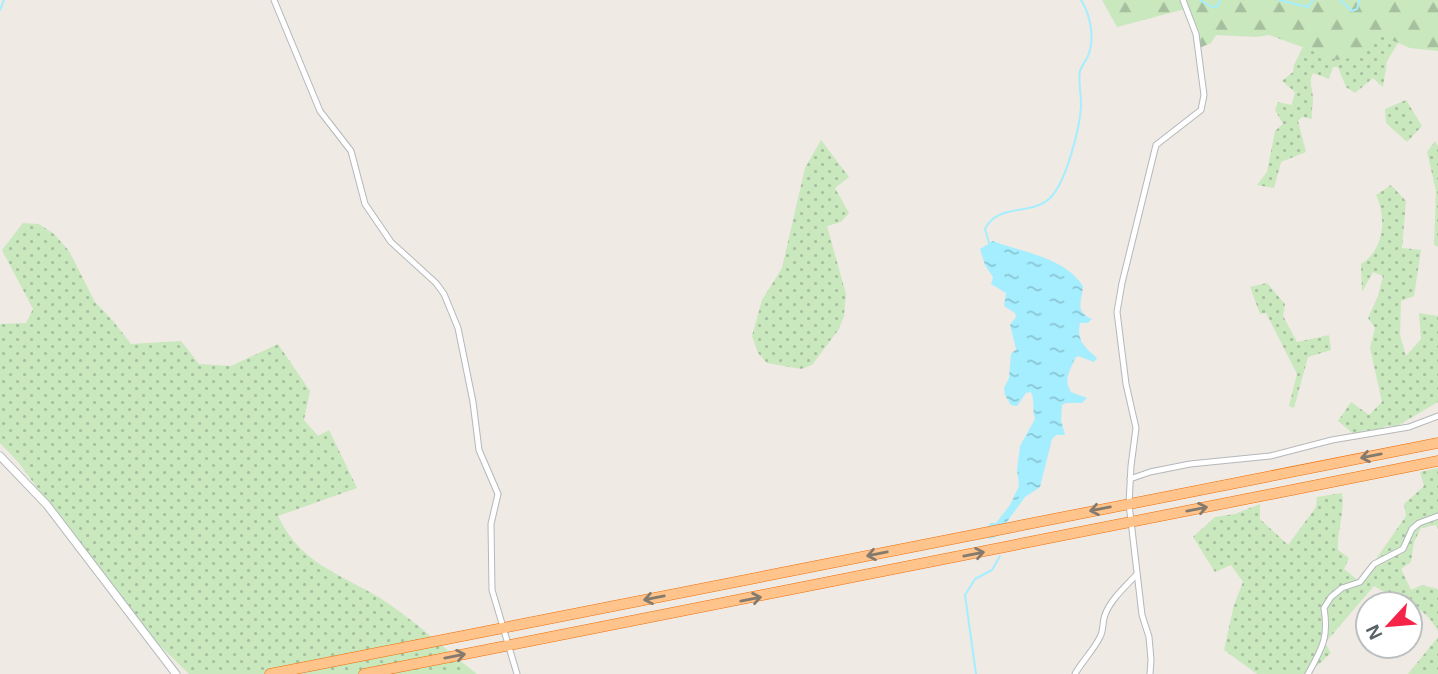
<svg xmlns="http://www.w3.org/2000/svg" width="1438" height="674" font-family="Helvetica,sans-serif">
  <defs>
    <pattern id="grass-dots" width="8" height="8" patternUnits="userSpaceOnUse" patternTransform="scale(1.75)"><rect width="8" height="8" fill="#c9e8be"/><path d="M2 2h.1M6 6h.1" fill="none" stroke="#a6bf9e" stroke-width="1.8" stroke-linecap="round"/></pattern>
    <pattern id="forest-firs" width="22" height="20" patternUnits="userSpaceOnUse" patternTransform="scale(1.75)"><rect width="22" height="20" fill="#c9e8be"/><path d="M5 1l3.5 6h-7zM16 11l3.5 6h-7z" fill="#a6bf9e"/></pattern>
    <pattern id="water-ripples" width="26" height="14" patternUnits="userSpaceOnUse" patternTransform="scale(1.75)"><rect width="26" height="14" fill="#a4eeff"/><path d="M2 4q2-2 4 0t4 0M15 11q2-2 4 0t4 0" fill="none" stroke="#89c4d2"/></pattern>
  </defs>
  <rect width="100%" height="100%" fill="#efeae3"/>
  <path fill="url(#grass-dots)" d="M 1375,32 L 1398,43 L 1387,61 L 1383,87 L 1373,78 L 1355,93 L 1346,87 L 1338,67 L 1333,67 L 1329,79 L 1313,73 C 1308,83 1313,89 1313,99 C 1313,106 1311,111 1312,119 L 1302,117 L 1298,121 L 1306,152 L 1281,162 L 1274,188 L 1257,185 L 1267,172 L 1275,131 L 1283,124 L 1275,110 L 1278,102 L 1292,105 L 1295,92 L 1282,81 L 1293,72 L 1294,65 L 1303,47 L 1337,60 Z
    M 1406,100 L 1422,126 L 1407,142 L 1386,123 L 1385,109 Z
    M 821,140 L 849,177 L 835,188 L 849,213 L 841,222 L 827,226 L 846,294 L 844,316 L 839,329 L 812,365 L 801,369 L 767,363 L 758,353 L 752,336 L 762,300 L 782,268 L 805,168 Z
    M 1435,141 L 1438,146 L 1438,247 L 1434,245 L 1436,191 L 1427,152 Z
    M 1391,185 L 1406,201 L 1402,248 L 1421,250 L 1414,296 L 1401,301 L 1400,335 L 1406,356 L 1421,339 L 1419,313 L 1438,316 L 1438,402 L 1397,426 L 1385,426 L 1379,436 L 1365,430 L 1356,436 L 1338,421 L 1351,402 L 1369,415 L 1382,402 L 1370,348 L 1375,328 L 1368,318 L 1378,296 L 1383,276 L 1373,272 L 1362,292 L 1361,264 C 1384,250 1387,218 1376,195 Z
    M 23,223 L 39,224 L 54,234 L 69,251 L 95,302 L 113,321 L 131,344 L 181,341 L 199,364 L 231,366 L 278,344 L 310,391 L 304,420 L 318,436 L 329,430 L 357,488 L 278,516 C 301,564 337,572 380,598 C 414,620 445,649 477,674 L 189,674 L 134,620 L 19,463 L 0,443 L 0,324 L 26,323 L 33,309 L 2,250 Z
    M 1267,283 L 1285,304 L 1283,316 L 1297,342 L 1329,335 L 1331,350 L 1308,357 L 1294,408 L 1289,406 L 1297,374 L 1266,313 L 1260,314 L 1250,287 Z
    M 1438,468 L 1438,529 L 1436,525 L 1421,528 L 1414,542 L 1411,562 L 1401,569 L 1411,590 L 1422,585 L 1438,589 L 1438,631 L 1430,619 L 1413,603 L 1405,604 L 1374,586 L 1325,643 L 1331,653 L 1308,674 L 1257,674 L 1224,650 L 1234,605 L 1243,582 L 1231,565 L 1215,572 L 1193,537 L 1215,517 L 1235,514 L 1260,504 L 1260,519 L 1288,545 L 1316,507 L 1317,497 L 1342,493 C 1345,512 1337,530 1338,550 L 1349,558 L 1344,569 L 1360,582 L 1406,516 L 1404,504 L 1424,486 L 1420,472 Z
    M 1438,637 L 1438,674 L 1408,674 Z"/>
  <path fill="url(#forest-firs)" d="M 1102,0 L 1438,0 L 1438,51 L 1410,48 L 1375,33 L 1364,56 L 1337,60 L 1269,35 L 1256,37 L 1216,35 L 1211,43 L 1197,49 L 1196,34 L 1185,9 L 1117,27 Z"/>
  <path fill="url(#water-ripples)" d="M 993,241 C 1024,253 1064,257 1083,286 C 1082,301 1074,311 1092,319 L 1088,323 L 1080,323 C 1076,341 1085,347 1097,358 L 1094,362 L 1078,356 L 1075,358 C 1070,372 1063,378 1071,392 L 1087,398 L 1082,403 L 1066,403 L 1062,405 L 1061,420 L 1065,435 L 1056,435 L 1052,439 L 1040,487 L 1025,497 L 996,537 L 989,539 L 987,529 L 990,523 L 996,523 L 1010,505 L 1019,486 L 1017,470 L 1020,446 L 1035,419 C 1032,409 1035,402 1031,392 L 1026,393 L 1017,406 L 1011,405 L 1005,395 L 1004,388 L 1009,378 L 1011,354 L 1016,349 L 1010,325 L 1016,317 L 1015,313 L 1004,306 L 1006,293 L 991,284 L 993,277 L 985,265 L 980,249 Z"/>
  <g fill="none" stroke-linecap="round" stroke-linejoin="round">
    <path stroke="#a4eeff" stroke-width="2" d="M 1200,0 L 1212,7 L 1218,6 L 1220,0
      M 1279,0 L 1308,7 L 1313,0
      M 1340,0 L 1352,11 L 1357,9 L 1359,0
      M 0,10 L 4,0
      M 990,246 L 985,229 C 997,203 1032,216 1050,198 C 1066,183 1081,125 1081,103 C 1081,92 1078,81 1080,71 C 1082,65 1086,61 1088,56 C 1095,39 1091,16 1081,0
      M 976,674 L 965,595 L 975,579 L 992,570 L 1000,556"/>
    <g stroke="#b4b8bb" stroke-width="7">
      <path id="street" d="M 274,0 L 320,111 L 351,151 L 365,204 L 391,242 L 436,283 L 444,294 L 458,328 L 473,402 L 479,450 L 498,494 L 491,524 L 492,590 L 517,674
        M 1130,479 L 1150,472 L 1190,464 L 1270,456 L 1332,440 L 1409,427 L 1438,416
        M 1075,674 C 1083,660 1093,651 1100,637 C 1104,630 1102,622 1105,615 C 1110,600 1126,586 1136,575
        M 1150,674 L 1151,660 L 1149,637 L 1142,615 L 1129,504 L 1131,466 L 1136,428 L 1126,384 L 1117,312 L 1122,283 L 1156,145 L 1201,110 L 1204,95 L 1196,34 L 1183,0
        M 1308,674 C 1322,648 1329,638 1324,608 L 1331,597 L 1342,588 L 1360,582 L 1374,564 L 1403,549 L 1412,529 L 1419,523 L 1438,516"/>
    </g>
    <g stroke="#b2b9bc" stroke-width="9">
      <path id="secondary" d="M 0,456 L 47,505 L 176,674"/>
    </g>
    <g stroke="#f36a00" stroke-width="11">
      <path id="highway" d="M 270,674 L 1438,443
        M 364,674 L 1438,461"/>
    </g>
    <use href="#street" stroke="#fff" stroke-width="5"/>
    <use href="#secondary" stroke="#fff" stroke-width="7"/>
    <use href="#highway" stroke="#ffc48b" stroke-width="10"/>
  </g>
  <defs><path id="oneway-shaft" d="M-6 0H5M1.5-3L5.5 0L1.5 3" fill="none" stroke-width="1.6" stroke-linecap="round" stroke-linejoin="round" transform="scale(1.75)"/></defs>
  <g stroke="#847a6e">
    <use href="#oneway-shaft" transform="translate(1371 456) rotate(169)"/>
    <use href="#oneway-shaft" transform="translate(1100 509) rotate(169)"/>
    <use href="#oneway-shaft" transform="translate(1197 509) rotate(-11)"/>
    <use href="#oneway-shaft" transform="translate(877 554) rotate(169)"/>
    <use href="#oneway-shaft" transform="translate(974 554) rotate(-11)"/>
    <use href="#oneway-shaft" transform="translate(654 598) rotate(169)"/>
    <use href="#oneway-shaft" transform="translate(751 599) rotate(-11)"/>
    <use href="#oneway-shaft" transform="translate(455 656) rotate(-11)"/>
  </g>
  <g transform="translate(1389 625) rotate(244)"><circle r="33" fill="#ffffff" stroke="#bdc0c1" stroke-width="2"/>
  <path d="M0-5L12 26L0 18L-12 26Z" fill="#f42549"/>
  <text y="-10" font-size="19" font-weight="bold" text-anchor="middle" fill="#5b6265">N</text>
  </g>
</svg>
